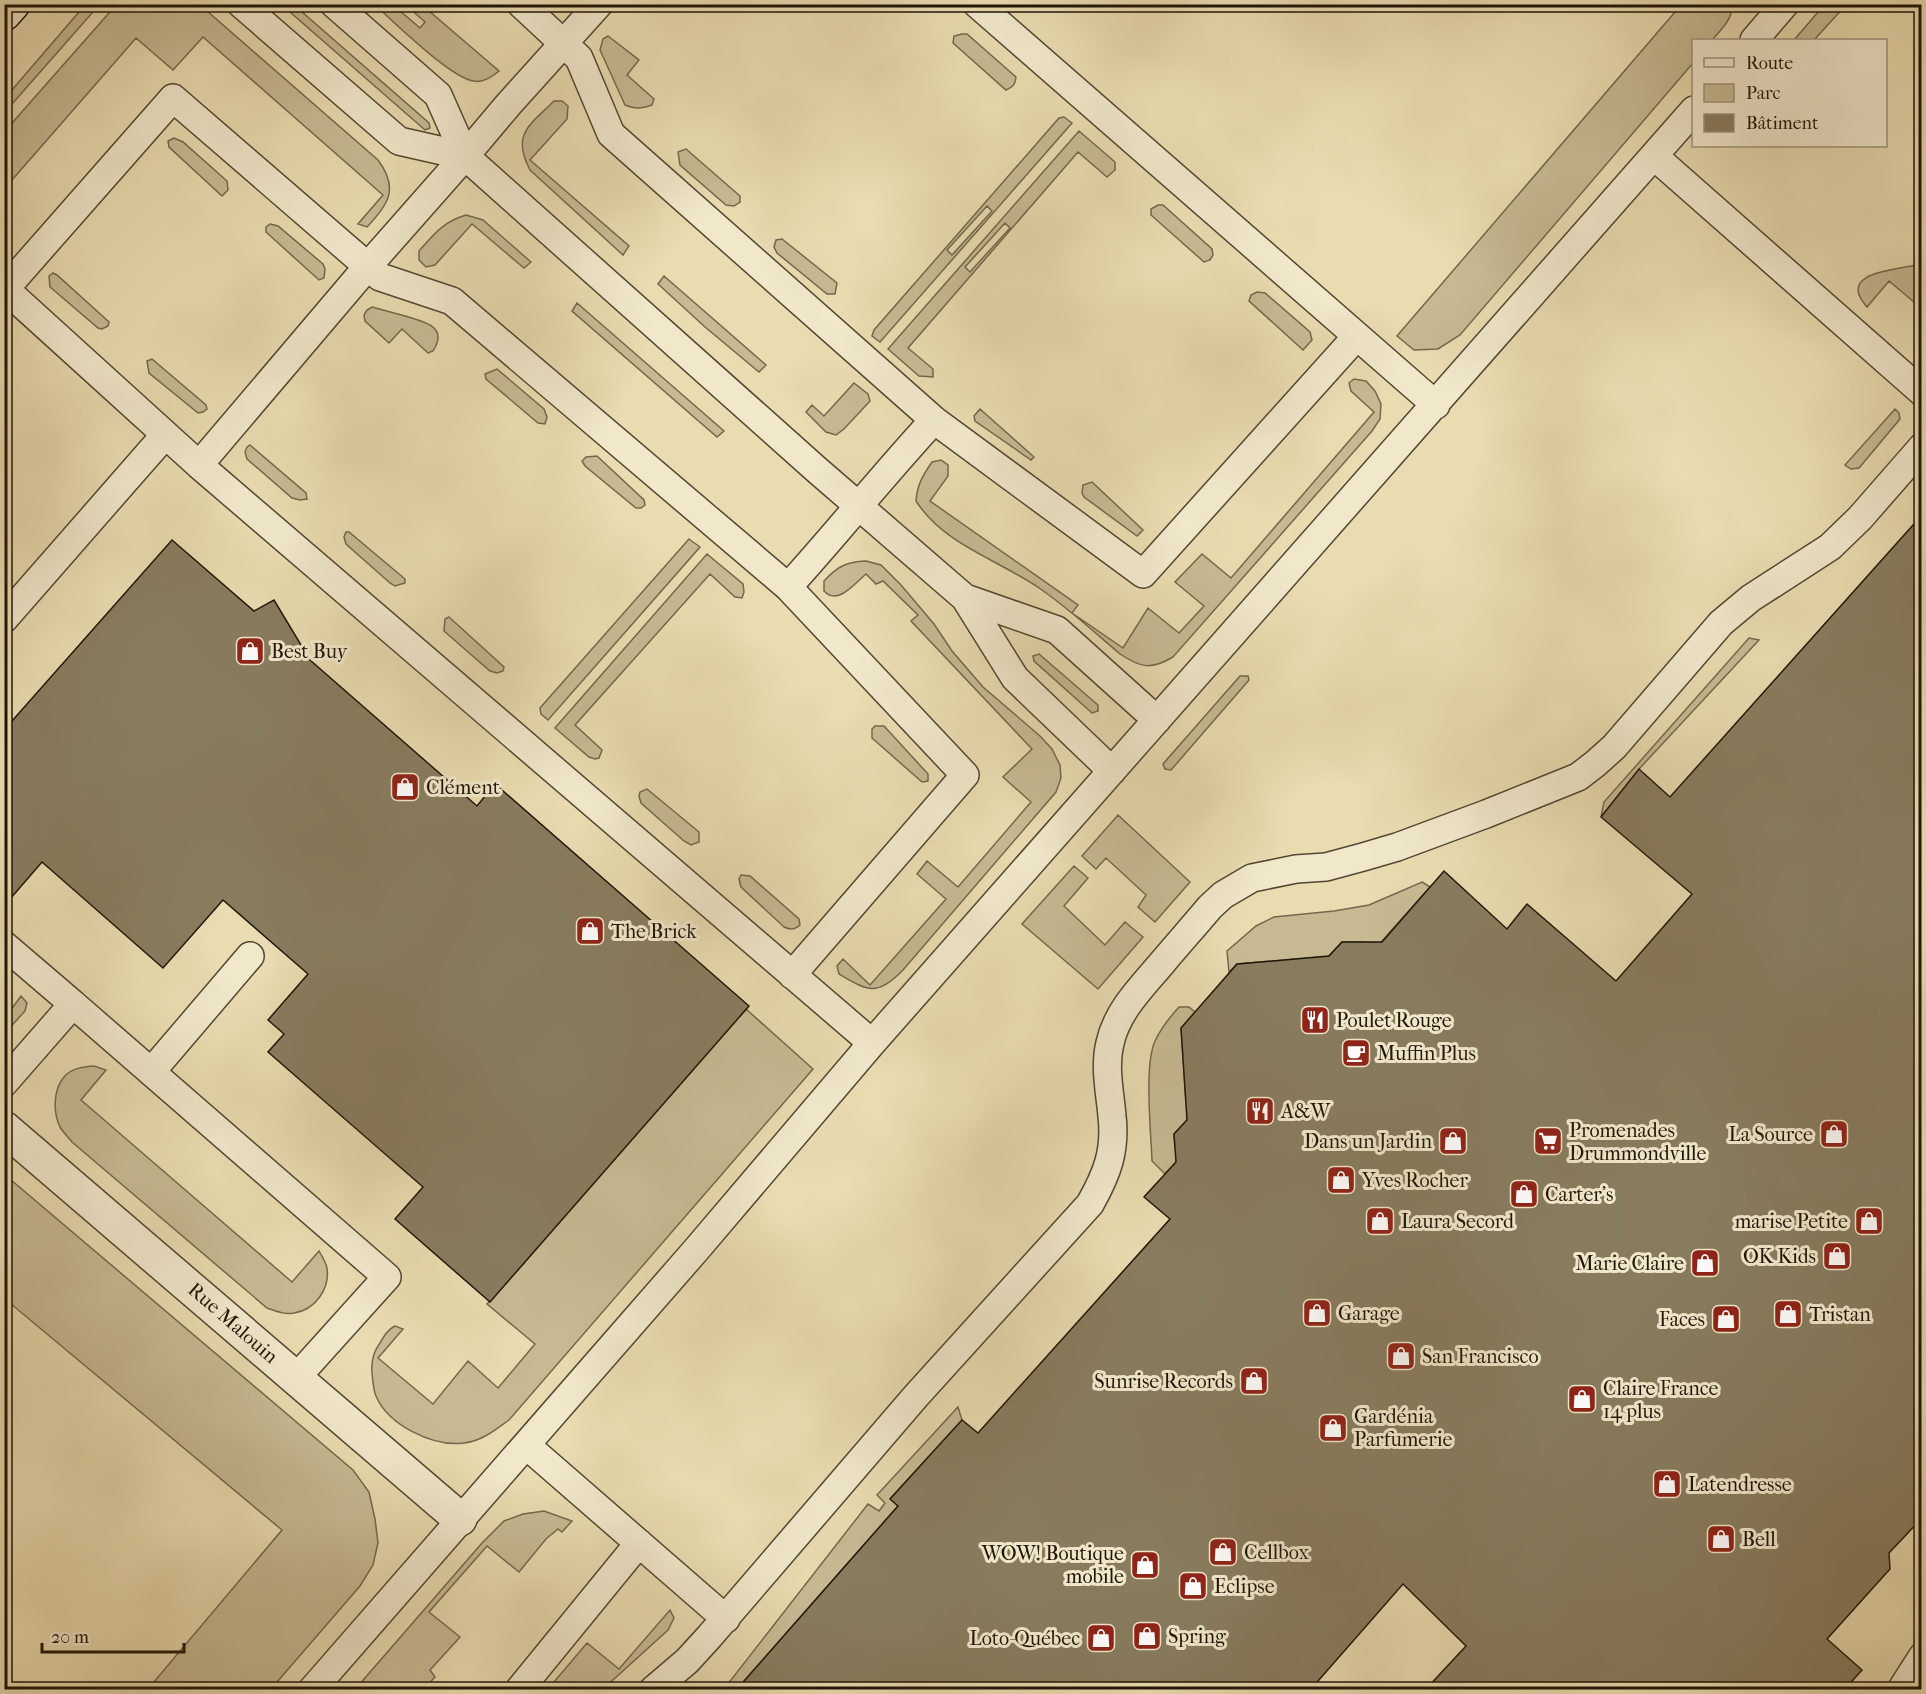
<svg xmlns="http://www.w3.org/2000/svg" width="1926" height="1694" font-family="'IM FELL French Canon',serif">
  <rect width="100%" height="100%" fill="#e9dcb0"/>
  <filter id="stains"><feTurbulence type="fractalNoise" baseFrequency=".00333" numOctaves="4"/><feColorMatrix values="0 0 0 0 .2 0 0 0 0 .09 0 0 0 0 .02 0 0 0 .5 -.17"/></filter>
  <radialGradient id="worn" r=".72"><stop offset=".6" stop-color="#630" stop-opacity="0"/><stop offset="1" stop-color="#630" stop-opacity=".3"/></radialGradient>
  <path fill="#c7ba93" stroke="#73684e" stroke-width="1.5" fill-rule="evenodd" d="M 199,4 L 378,160 C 399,188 389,204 367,227 L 358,224 L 383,195 L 203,37 L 173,70 L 136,38 L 5,188 L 5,131 L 116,5 Z
    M 1825,4 L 1846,5 L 1814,40 L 1794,40 Z
    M 85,5 L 99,5 L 5,112 L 5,98 Z
    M 282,5 L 294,5 L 429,123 L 430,128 L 425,130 Z
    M 375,5 L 393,5 L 420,28 L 425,22 L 406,5 L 422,5 L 499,71 C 492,77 483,83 474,81 C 452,79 394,22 375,5 Z
    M 1681,5 L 1732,5 C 1733,19 1721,30 1712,40 L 1694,40 L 1693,63 L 1460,335 L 1438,349 L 1414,350 L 1397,336 Z
    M 962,34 L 967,34 L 1016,77 C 1015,85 1013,87 1006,90 L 953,43 L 954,36 Z
    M 608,36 L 639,60 L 627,75 L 654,99 L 652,105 C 641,109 635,109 625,105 L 600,50 L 603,39 Z
    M 554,101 L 562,101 L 568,106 L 567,119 L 530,160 L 629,246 L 623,255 L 530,170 C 511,134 530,125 554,101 Z
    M 1064,117 L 1072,123 L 880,342 L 872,336 L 874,330 L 1059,118 ZM 987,206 L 992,211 L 952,255 L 947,250 Z
    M 1079,131 L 1115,162 L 1115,170 L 1107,177 L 1078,152 L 908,348 L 933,369 L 933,377 L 919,376 L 888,349 ZM 1005,223 L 1010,228 L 970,272 L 965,267 Z
    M 174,138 L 183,142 L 227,181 L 228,190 L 222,196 L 169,147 L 168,141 Z
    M 686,149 L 740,196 L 740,202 L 734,206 L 726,205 L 680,165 L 678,152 Z
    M 1158,205 L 1163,205 L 1212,249 L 1213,255 L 1210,260 L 1204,262 L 1151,215 L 1151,209 Z
    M 466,215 L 483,220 L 531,262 L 524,268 L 472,224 L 435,265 L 426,267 L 419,260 L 419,251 C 435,233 443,222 466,215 Z
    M 270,224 L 278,226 L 323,264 L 325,269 L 324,278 L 319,280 L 266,232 L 266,227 Z
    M 782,239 L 837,283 L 835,294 L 827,294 L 777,253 L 774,247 L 776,240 Z
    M 1921,264 L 1921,308 L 1889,281 L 1867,307 C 1834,270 1902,270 1921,264 Z
    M 53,273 L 57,275 L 109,322 L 108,326 L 102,329 L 98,328 L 50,287 L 49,276 Z
    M 664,276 L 766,365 L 759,372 L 705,327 L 658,284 Z
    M 1257,292 L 1265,293 L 1310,332 L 1312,340 L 1303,350 L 1249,301 L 1251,295 Z
    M 577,303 L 724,431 L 717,437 L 572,311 Z
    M 372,307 C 383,310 394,313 405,316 C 424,322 449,326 433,351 L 428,353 L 402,329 L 389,343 L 365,321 L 364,315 L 367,310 Z
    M 152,359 L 206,405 L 207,409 L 203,412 L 198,413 L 149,373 L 147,361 Z
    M 497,369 L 544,409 L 547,417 L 545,424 L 538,423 L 486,379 L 485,374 Z
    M 1354,379 L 1366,381 L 1375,391 L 1381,404 L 1380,419 L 1372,431 L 1173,657 C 1151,670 1141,668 1120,654 C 1094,632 1069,609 1042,590 C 1000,560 945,546 916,501 C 917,485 923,475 932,462 L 941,460 L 948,465 L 948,476 L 930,501 L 1078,605 L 1072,613 L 1123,648 L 1148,608 L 1179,633 L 1204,606 L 1175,582 L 1202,554 L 1231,578 L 1374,412 L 1351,391 L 1349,383 Z
    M 854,383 L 868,394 L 870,401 L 844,429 L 836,435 L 826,432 L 806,412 L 812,405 L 824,416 Z
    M 980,409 L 1034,457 L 1031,460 L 975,421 L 974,416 Z
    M 1895,409 L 1899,413 L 1900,419 L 1859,468 L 1851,469 L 1845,465 Z
    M 250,445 L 306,493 L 307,499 L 300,500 L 292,498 L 247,459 L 245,452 L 247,447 Z
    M 597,456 L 644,500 L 645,505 L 641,508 L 636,508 L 585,466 L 582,461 L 586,457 Z
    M 1092,482 L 1143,530 L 1137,536 L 1084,497 L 1082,493 L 1083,485 Z
    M 346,532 L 349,532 L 405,579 L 405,583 L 395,586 L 390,583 L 346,544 L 344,537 Z
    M 689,539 L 700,547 L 548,720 L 541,714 L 540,708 Z
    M 707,554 L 743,584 L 744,592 L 742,598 L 735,597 L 710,574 L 575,725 L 602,750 L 599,758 L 595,759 L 589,757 L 555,728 Z
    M 866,561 L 881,565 L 901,585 L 934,624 L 952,651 L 983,687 L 1040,736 L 1052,749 L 1060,765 L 1061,778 L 1056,792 L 903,970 C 877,997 868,991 839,974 L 837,966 L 843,959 L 870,985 L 946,899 L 917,874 L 927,861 L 958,887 L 1031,802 L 1003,777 L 1032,749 L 911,621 L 918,615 L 883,581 L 876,584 L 866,574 C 855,583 838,606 824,591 L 824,581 C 838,566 846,562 866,561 Z
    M 449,617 L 504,667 L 503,671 L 497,673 L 490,671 L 444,631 L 445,619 Z
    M 1749,638 L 1759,640 L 1639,769 L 1601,817 L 1604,802 Z
    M 1039,654 L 1098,705 L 1098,711 L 1092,713 L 1034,661 L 1033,656 Z
    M 1240,676 L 1248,676 L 1249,680 L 1171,770 L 1165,769 L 1163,764 Z
    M 875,726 L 884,726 L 928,774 L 928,781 L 922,782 L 872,738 L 872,729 Z
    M 647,789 L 699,832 L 699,842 L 691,845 L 684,841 L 641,803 L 639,796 L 640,792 Z
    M 1118,815 L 1190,882 L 1155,922 L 1138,907 L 1146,895 L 1106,858 L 1096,869 L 1082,856 Z
    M 1074,866 L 1088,878 L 1064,906 L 1105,945 L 1125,922 L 1143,937 L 1098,989 L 1022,924 Z
    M 741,875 L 750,876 L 799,919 L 800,925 C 795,930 790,930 784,927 L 741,887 L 739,879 Z
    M 1422,882 L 1430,887 L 1374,950 L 1364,942 L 1342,942 L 1324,961 L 1320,957 L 1237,964 L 1229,972 L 1227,951 L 1256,926 L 1274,917 L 1334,911 L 1369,905 Z
    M 21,996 L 27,1003 L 25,1011 L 5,1033 L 5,1018 Z
    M 1179,1007 L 1189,1007 L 1195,1012 L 1181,1028 L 1186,1102 L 1196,1110 L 1174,1134 L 1175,1148 L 1183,1155 L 1165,1174 L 1152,1161 C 1151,1132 1144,1065 1155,1041 C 1161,1028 1170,1017 1179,1007 Z
    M 746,1009 L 813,1069 L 509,1420 C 495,1430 482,1441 464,1443 C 433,1447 388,1425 376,1396 C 373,1389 373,1380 372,1373 C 371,1361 373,1352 380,1343 C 384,1336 388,1329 395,1326 L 403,1329 L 378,1358 L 433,1404 L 468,1361 L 498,1388 L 535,1344 L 487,1304 Z
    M 94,1066 L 106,1070 L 81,1100 L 292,1282 L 319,1251 C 322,1256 326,1262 327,1268 C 330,1289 315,1310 294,1313 C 284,1315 276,1311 267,1308 L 72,1142 C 68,1137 63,1132 60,1127 C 53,1112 53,1090 64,1077 C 71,1068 84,1067 94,1066 Z
    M 4,1174 L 353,1470 L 369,1492 L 375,1519 L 378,1543 L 373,1565 L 360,1586 L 271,1689 L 148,1689 L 282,1530 L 5,1299 Z
    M 958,1407 L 962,1420 L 891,1498 L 898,1506 L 737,1689 L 721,1690 L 731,1680 L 868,1504 L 879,1511 L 885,1503 L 877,1495 Z
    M 544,1511 L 572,1521 L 562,1532 L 558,1529 L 546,1539 L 519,1572 L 487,1546 L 429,1612 L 460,1637 L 430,1670 L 435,1677 L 424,1689 L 362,1690 L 358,1686 L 482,1543 L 504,1521 L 523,1514 Z
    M 670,1610 L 674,1618 L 668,1630 L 603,1689 L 548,1689 L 587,1643 L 619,1669 Z"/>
  <path fill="#887c5f" stroke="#1f1508" stroke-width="1.5" d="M 1922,515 L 1922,1518 L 1889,1553 L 1890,1569 L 1827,1639 L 1862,1670 L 1845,1689 L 1426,1689 L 1466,1646 L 1403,1584 L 1311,1689 L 737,1689 L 898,1506 L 890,1499 L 962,1420 L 978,1433 L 1170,1219 L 1144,1197 L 1176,1162 L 1174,1134 L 1187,1120 L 1181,1028 L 1237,964 L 1329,956 L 1342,942 L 1382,942 L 1444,871 L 1507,929 L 1527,904 L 1616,981 L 1692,894 L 1601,817 L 1639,769 L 1670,797 Z
    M 172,540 L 254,611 L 274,600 L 310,660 L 477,806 L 495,784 L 749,1006 L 490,1302 L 395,1219 L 423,1187 L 268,1052 L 284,1034 L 268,1020 L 308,974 L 223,900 L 163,968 L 42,862 L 4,906 L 4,730 Z"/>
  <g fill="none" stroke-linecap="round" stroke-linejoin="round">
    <g stroke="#524732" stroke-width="30">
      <path id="lane" d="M 241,4 L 399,141 L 465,156
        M 334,4 L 438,95 L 465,156 L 817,470 L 965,598 L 1015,678 L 1112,771
        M 521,4 L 579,58 L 611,134 L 934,420 L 1143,574 L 1357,336
        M 977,4 L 1436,405
        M 1754,40 L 1785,4
        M 1654,156 L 1922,392
        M 4,288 L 199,465 L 872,1043
        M 5,289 L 173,98 L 380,277 L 452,301 L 788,587 L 965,775 L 792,975
        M 199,465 L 368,266 L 465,156 L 508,105 L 599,4
        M 788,587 C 838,532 884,474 934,420
        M 965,598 L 1057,630 L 1157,720
        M 4,619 L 165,435
        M 4,945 L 73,1004
        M 151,1072 L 250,956
        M 4,1083 L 73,1004 L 387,1277 L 296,1378
        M 526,1445 L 726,1619
        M 312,1690 L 696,1250 L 872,1043 L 1694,110
        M 519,1690 L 639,1543
        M 653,1690 L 687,1661 L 709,1637 L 916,1396 L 1090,1204 C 1107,1174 1116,1151 1112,1116 C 1110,1092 1104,1067 1110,1043 C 1117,1011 1141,988 1162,963 C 1178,944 1194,926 1210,907 L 1223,895 L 1252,878 L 1296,869 L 1326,867 L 1363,857 L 1397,847 L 1486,814 L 1578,777 L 1595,764 L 1614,747 L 1721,623 L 1751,598 L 1830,547 L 1860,518 L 1922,447
        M 1901,1690 L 1922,1657"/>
    </g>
    <g stroke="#524732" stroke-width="36">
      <path id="street" d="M 4,1128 L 460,1519"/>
    </g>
    <g stroke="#1f1508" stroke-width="36">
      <path id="secondary" d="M 4,14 L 13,4"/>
    </g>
    <use href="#lane" stroke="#f1e8cc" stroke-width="27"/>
    <use href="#street" stroke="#f1e8cc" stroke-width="33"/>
    <use href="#secondary" stroke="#f1e8cc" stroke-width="33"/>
  </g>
  <defs>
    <g id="shop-square" transform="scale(1.5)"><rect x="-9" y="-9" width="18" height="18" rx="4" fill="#8f2418" stroke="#f1e8cc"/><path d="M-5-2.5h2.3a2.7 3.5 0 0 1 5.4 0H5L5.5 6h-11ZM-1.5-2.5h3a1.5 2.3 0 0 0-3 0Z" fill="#fff"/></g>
    <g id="restaurant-square" transform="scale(1.5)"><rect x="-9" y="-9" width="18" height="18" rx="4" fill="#8f2418" stroke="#f1e8cc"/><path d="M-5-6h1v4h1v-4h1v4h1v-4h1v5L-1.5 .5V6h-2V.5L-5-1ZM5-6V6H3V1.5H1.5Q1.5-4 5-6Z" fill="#fff"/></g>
    <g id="cafe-square" transform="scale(1.5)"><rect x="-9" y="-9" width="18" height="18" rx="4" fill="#8f2418" stroke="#f1e8cc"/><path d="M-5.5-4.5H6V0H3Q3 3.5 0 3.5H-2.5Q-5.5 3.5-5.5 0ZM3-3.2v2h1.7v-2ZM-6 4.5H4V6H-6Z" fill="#fff"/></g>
    <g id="supermarket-square" transform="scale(1.5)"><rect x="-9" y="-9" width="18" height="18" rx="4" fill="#8f2418" stroke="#f1e8cc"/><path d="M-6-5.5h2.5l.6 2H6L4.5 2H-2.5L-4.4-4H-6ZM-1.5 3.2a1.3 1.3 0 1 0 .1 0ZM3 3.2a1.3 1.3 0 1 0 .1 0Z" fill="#fff"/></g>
  </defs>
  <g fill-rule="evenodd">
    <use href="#shop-square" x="250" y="651"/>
    <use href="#shop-square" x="405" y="787"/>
    <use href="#shop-square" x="590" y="931"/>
    <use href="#restaurant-square" x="1315" y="1020"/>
    <use href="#cafe-square" x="1356" y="1053"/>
    <use href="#restaurant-square" x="1260" y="1111"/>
    <use href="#shop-square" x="1834" y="1134"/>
    <use href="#shop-square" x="1453" y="1141"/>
    <use href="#supermarket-square" x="1548" y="1141"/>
    <use href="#shop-square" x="1341" y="1180"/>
    <use href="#shop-square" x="1524" y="1194"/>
    <use href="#shop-square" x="1380" y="1221"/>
    <use href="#shop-square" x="1869" y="1221"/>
    <use href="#shop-square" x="1837" y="1256"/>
    <use href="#shop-square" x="1705" y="1263"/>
    <use href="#shop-square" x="1317" y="1313"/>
    <use href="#shop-square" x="1788" y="1314"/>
    <use href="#shop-square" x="1726" y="1319"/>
    <use href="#shop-square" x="1401" y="1356"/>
    <use href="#shop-square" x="1254" y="1381"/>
    <use href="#shop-square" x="1582" y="1399"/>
    <use href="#shop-square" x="1333" y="1428"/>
    <use href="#shop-square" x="1667" y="1484"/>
    <use href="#shop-square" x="1721" y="1539"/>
    <use href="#shop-square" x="1223" y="1552"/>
    <use href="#shop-square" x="1145" y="1565"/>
    <use href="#shop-square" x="1193" y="1586"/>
    <use href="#shop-square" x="1147" y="1636"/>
    <use href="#shop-square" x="1101" y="1638"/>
  </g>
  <g text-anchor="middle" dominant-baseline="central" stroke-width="6" stroke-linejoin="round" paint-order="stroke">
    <g font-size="20" fill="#1f1508" stroke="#f1e8cc" text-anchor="start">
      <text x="271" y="651">Best Buy</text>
      <text x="426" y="787">Clément</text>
      <text x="611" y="931">The Brick</text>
      <text x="1336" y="1020">Poulet Rouge</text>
      <text x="1377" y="1053">Muffin Plus</text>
      <text x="1281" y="1111">A&amp;W</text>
      <text x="1569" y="1130">Promenades<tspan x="1569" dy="23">Drummondville</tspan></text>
      <text x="1813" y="1134" text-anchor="end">La Source</text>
      <text x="1432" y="1141" text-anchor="end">Dans un Jardin</text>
      <text x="1362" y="1180">Yves Rocher</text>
      <text x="1545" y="1194">Carter's</text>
      <text x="1401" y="1221">Laura Secord</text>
      <text x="1848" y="1221" text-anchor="end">marise Petite</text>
      <text x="1816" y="1256" text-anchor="end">OK Kids</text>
      <text x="1684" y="1263" text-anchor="end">Marie Claire</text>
      <text x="1338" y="1313">Garage</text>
      <text x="1809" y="1314">Tristan</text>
      <text x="1705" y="1319" text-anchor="end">Faces</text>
      <text x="1422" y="1356">San Francisco</text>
      <text x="1233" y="1381" text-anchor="end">Sunrise Records</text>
      <text x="1603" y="1388">Claire France<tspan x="1603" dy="23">14 plus</tspan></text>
      <text x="1354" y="1416">Gardénia<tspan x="1354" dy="23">Parfumerie</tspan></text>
      <text x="1688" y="1484">Latendresse</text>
      <text x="1742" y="1539">Bell</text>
      <text x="1244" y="1552">Cellbox</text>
      <text x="1124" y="1553" text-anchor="end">WOW! Boutique<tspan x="1124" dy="23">mobile</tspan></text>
      <text x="1214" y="1586">Eclipse</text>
      <text x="1168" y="1636">Spring</text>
      <text x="1080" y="1638" text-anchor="end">Loto-Québec</text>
    </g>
    <g font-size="20" fill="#1f1508" stroke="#f1e8cc">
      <text transform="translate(233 1323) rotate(41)">Rue Malouin</text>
    </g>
  </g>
  <rect width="1926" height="1694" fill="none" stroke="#e9dcb0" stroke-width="24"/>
  <rect x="6" y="6" width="1914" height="1682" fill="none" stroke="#1f1508" stroke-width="3"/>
  <rect x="12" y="12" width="1902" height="1670" fill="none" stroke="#1f1508" stroke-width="1.5"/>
  <rect x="1692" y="39" width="195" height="108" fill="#f1e8cc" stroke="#9d947e" stroke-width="1.5"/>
  <rect x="1704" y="58" width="30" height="9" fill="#f1e8cc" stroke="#9d947e" stroke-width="1.5"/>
  <text x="1746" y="69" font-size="18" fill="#1f1508">Route</text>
  <rect x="1704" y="84" width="30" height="18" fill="#c7ba93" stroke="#9d947e" stroke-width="1.5"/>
  <text x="1746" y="99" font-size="18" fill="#1f1508">Parc</text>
  <rect x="1704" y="114" width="30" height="18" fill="#887c5f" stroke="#9d947e" stroke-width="1.5"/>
  <text x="1746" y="129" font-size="18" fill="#1f1508">Bâtiment</text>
  <path d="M42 1643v9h142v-9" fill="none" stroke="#1f1508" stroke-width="3"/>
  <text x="51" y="1643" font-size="18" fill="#1f1508" stroke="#f1e8cc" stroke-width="4.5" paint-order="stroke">20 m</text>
  <rect width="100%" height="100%" filter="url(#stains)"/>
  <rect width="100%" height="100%" fill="url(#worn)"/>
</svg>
